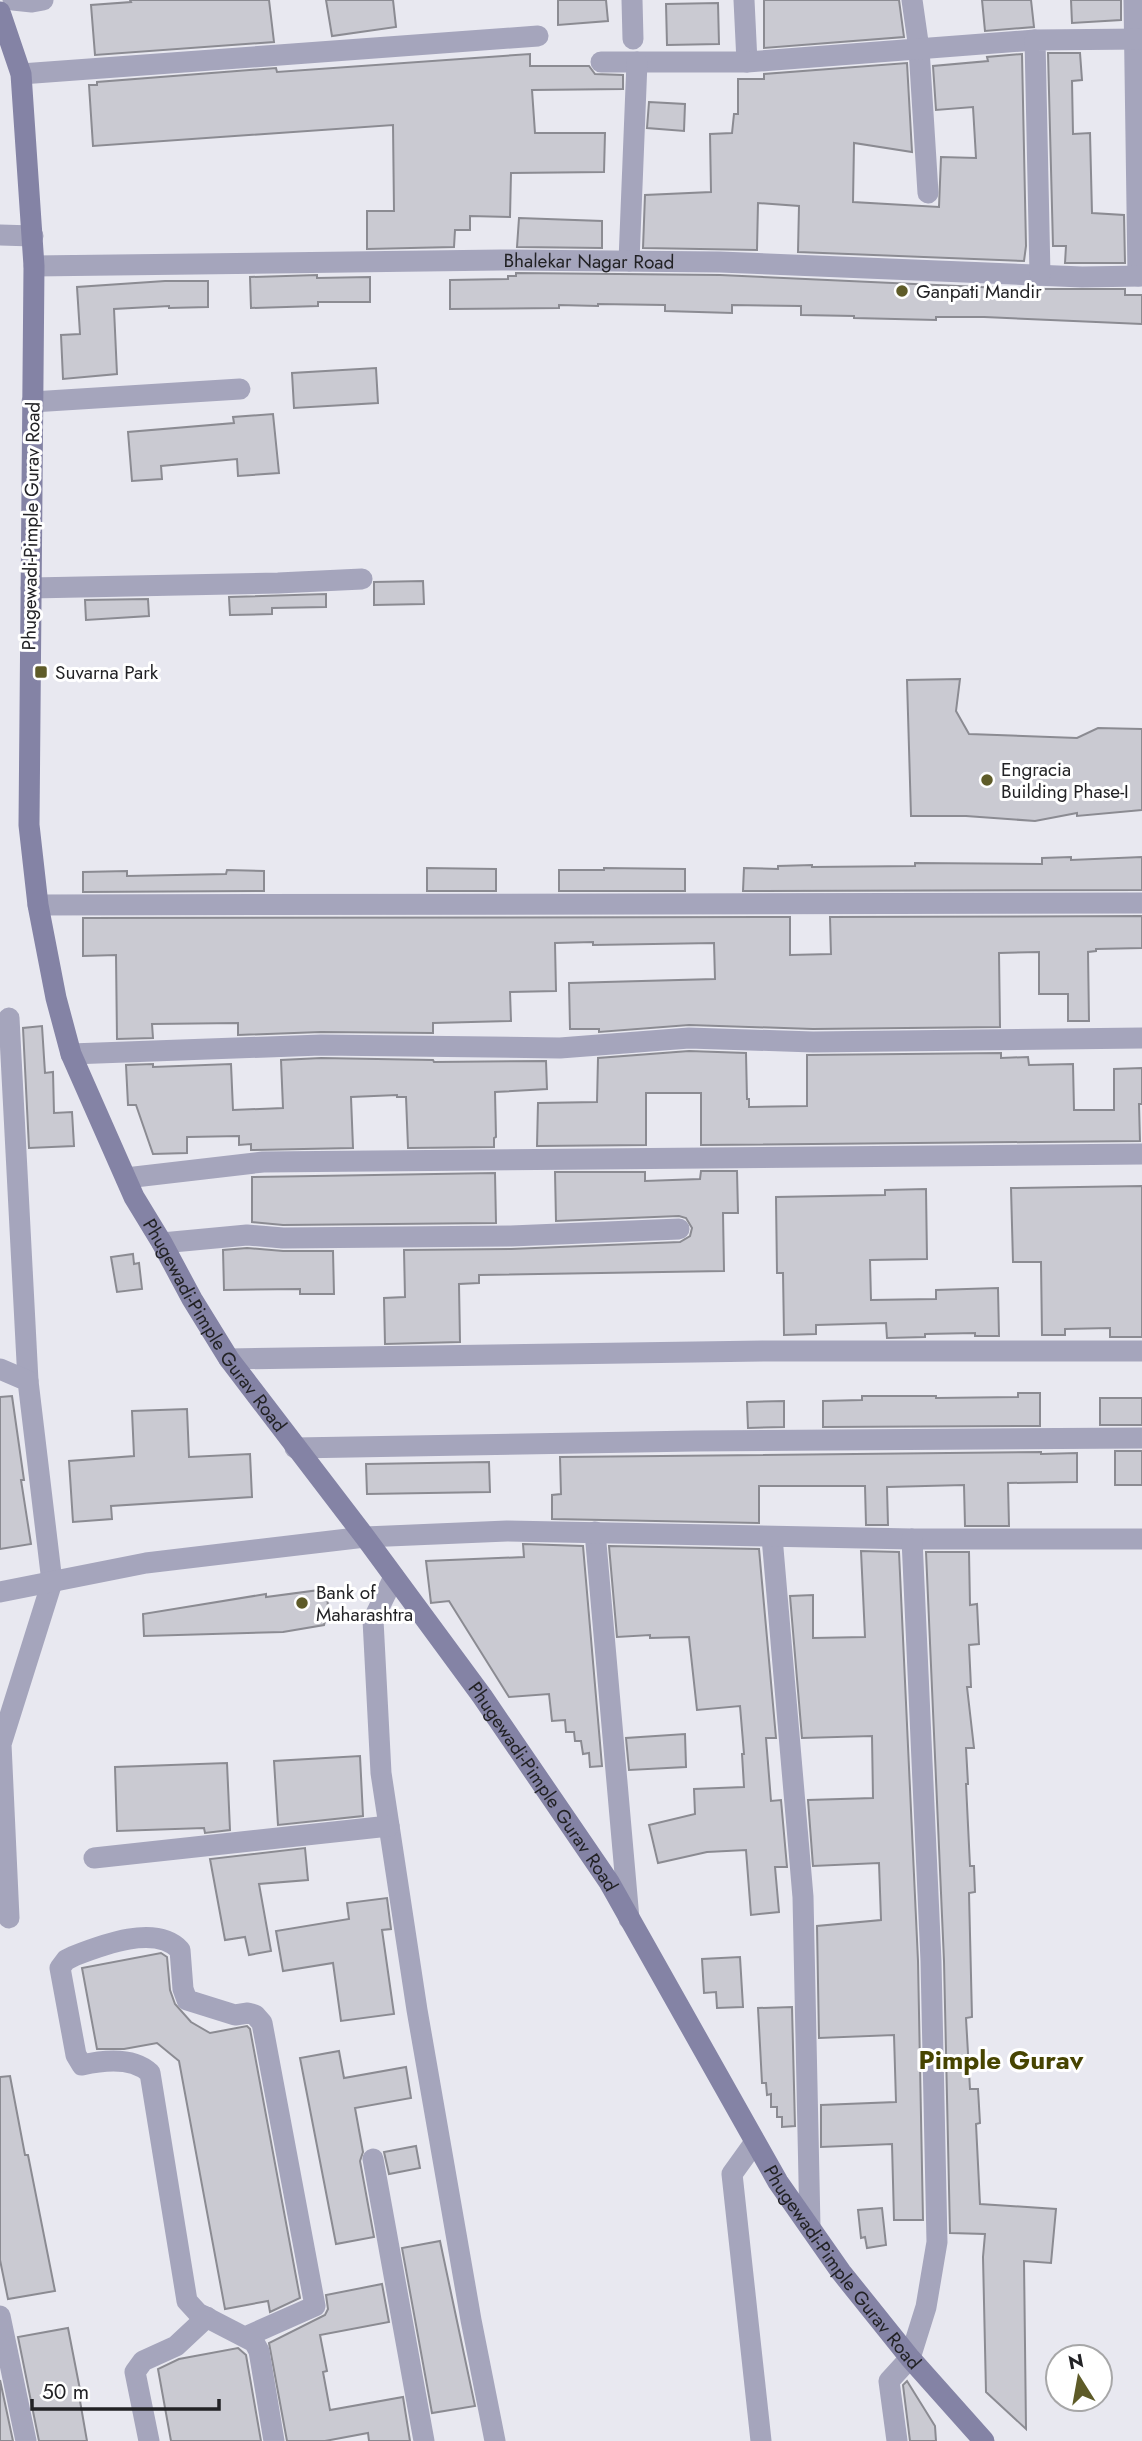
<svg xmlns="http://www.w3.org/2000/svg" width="1142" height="2441" font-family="Jost,sans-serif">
  <rect width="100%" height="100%" fill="#e8e8f0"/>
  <path fill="#cacad2" stroke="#8b8b92" stroke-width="2" d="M 130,0 L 269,0 L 274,42 L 95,55 L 91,5 L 131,2 Z
    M 326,0 L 393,0 L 396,27 L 332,36 Z
    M 558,0 L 606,0 L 608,21 L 558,25 Z
    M 764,0 L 899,0 L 904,37 L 764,48 Z
    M 982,0 L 1031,0 L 1034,27 L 985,31 Z
    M 1071,0 L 1121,0 L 1121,20 L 1072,23 Z
    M 718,3 L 719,44 L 667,45 L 666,4 Z
    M 1048,53 L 1080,53 L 1082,80 L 1072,81 L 1073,134 L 1090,133 L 1092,213 L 1124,215 L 1125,263 L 1065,263 L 1066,246 L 1053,246 Z
    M 530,54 L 530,66 L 589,66 L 595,74 L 623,75 L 623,89 L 532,90 L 535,133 L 605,133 L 604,172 L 511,173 L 510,217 L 470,216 L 470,230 L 455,230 L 454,247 L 367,249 L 367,211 L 394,211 L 393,125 L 93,146 L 89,85 L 97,85 L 97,82 L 276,68 L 277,72 Z
    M 1022,54 L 1026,246 L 1024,261 L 798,252 L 799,206 L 758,203 L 757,250 L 643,248 L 645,195 L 711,192 L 710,134 L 732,133 L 734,114 L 738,114 L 738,79 L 764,79 L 764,74 L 907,63 L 912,152 L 854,143 L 853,202 L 939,207 L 941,157 L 976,158 L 973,107 L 936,110 L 933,66 L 988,61 L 987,57 Z
    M 649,102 L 685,104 L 684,131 L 647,128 Z
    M 519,218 L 602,221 L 602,248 L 517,247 Z
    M 516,273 L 720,275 L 1022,289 L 1125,289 L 1125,295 L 1142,295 L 1142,324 L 984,317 L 936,317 L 936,320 L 854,318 L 854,316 L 801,315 L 801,306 L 732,305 L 732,313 L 665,311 L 665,305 L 598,304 L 598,306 L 559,305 L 559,308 L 450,309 L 450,280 L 508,279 L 508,276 L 516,276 Z
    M 317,275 L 317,278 L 370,277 L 370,302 L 318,302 L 318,306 L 251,308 L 250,277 Z
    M 165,281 L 208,281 L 208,307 L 169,308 L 169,306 L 114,309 L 117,374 L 63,379 L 61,335 L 80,334 L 77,287 Z
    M 376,368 L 378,403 L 294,408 L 292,373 Z
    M 273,414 L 279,473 L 238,476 L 237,459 L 161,466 L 162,479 L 132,481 L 128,432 L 234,423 L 233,417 Z
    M 423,581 L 424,604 L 374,605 L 374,582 Z
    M 326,594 L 326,607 L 272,608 L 272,614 L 230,615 L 229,597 Z
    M 148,599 L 149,616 L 86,620 L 85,600 Z
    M 960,679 L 956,711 L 969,734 L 1077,738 L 1098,728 L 1142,729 L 1142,810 L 1077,816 L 1077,813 L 1035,821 L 966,816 L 911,816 L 907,680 Z
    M 1071,857 L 1071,860 L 1142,857 L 1142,890 L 743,891 L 744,868 L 778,869 L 778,866 L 812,865 L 812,867 L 915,866 L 915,863 L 1042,864 L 1042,858 Z
    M 427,868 L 496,869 L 496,891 L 427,891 Z
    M 604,868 L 685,869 L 685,891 L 559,891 L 559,870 L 604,870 Z
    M 227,870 L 264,871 L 264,891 L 83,892 L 83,872 L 127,871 L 127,876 L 226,874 Z
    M 1142,916 L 1142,948 L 1096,949 L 1096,951 L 1088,952 L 1089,1021 L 1068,1021 L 1068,994 L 1039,994 L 1039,952 L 999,953 L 1000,1027 L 813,1029 L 689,1025 L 599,1032 L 599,1029 L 570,1029 L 569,983 L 715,979 L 714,943 L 593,945 L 593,942 L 555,943 L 556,991 L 510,992 L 511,1021 L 433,1023 L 433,1033 L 321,1032 L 238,1035 L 238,1023 L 152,1024 L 153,1038 L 117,1039 L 116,955 L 83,956 L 83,918 L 790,917 L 790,955 L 831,954 L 830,917 Z
    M 42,1026 L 45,1073 L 53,1072 L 54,1113 L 72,1112 L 74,1146 L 29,1148 L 23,1028 Z
    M 689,1051 L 746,1053 L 747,1099 L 749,1099 L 749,1107 L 807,1106 L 807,1055 L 1001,1053 L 1001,1058 L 1028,1057 L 1029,1065 L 1073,1064 L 1074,1110 L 1114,1110 L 1114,1069 L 1142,1068 L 1142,1104 L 1139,1104 L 1140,1141 L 701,1145 L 701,1093 L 646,1093 L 646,1145 L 537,1146 L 538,1103 L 597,1102 L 598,1058 Z
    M 321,1058 L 433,1060 L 434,1062 L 546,1061 L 547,1089 L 495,1092 L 496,1137 L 494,1138 L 494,1147 L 408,1148 L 406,1097 L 397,1097 L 397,1095 L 351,1097 L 353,1148 L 251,1150 L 251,1144 L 239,1145 L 239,1136 L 187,1137 L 187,1153 L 153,1154 L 136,1105 L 128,1105 L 126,1065 L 153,1064 L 153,1067 L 231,1064 L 233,1110 L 283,1108 L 281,1060 Z
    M 701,1171 L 737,1171 L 738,1213 L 723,1213 L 724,1271 L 479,1275 L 479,1283 L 459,1284 L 460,1342 L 385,1344 L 384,1298 L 405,1297 L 404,1250 L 511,1249 L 680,1242 L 690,1236 L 692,1228 L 686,1218 L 679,1216 L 556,1221 L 555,1172 L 645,1172 L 645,1181 L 700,1179 Z
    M 495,1173 L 496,1223 L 283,1225 L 252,1222 L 252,1177 Z
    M 1142,1186 L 1142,1337 L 1110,1337 L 1110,1328 L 1065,1329 L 1065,1335 L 1042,1335 L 1041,1262 L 1013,1262 L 1011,1188 Z
    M 926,1189 L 927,1259 L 870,1260 L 871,1300 L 936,1299 L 936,1290 L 998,1288 L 999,1336 L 975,1336 L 975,1333 L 925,1334 L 925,1337 L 887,1338 L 886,1323 L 816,1325 L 816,1334 L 784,1335 L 783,1273 L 777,1273 L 776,1197 L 885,1195 L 885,1190 Z
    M 247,1248 L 283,1251 L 333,1251 L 334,1294 L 300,1294 L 300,1289 L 224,1290 L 223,1250 Z
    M 133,1254 L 134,1264 L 139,1263 L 142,1289 L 117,1292 L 111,1257 Z
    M 1018,1393 L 1040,1393 L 1040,1426 L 823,1427 L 823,1401 L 862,1400 L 862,1396 L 936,1396 L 936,1398 L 1018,1397 Z
    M 12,1396 L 24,1480 L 21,1480 L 31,1544 L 0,1549 L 0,1397 Z
    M 1100,1398 L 1142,1398 L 1142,1425 L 1100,1425 Z
    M 784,1401 L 784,1427 L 748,1428 L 747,1402 Z
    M 187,1409 L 189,1457 L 250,1454 L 252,1497 L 111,1506 L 112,1519 L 73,1522 L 69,1461 L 134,1456 L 132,1411 Z
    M 1115,1451 L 1142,1451 L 1142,1485 L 1115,1485 Z
    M 1041,1452 L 1041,1454 L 1077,1453 L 1077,1482 L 1008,1483 L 1009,1526 L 965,1526 L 964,1485 L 887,1487 L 888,1525 L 866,1525 L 865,1486 L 759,1486 L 759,1523 L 552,1519 L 552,1495 L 561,1494 L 560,1457 Z
    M 489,1462 L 490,1492 L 367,1494 L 366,1464 Z
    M 523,1544 L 583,1546 L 602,1766 L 590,1767 L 589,1753 L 583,1754 L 581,1741 L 575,1741 L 574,1732 L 566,1732 L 565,1720 L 552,1721 L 549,1694 L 509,1697 L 449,1601 L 431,1603 L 426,1561 L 524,1557 Z
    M 609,1546 L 759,1549 L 776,1738 L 766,1738 L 771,1801 L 781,1800 L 787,1867 L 775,1867 L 779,1912 L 751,1915 L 746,1850 L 707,1852 L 658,1863 L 649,1825 L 695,1814 L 694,1789 L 744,1787 L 742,1754 L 744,1754 L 740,1706 L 697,1710 L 689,1637 L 650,1638 L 650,1635 L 617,1637 Z
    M 861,1551 L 899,1552 L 918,1961 L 923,2220 L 894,2220 L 892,2144 L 821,2147 L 821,2105 L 896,2102 L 894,2035 L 819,2038 L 817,1926 L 881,1920 L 879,1863 L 813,1866 L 808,1800 L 873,1798 L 872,1736 L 802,1738 L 790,1596 L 813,1595 L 813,1638 L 865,1637 Z
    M 926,1552 L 969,1552 L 970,1605 L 977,1604 L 979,1644 L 969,1645 L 971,1687 L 967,1687 L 974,1748 L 966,1748 L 968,1784 L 966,1784 L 970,1866 L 974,1866 L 975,1892 L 969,1893 L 972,2017 L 966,2018 L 970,2089 L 978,2089 L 980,2123 L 976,2124 L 980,2204 L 1056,2209 L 1051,2263 L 1024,2261 L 1026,2429 L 986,2392 L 983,2257 L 985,2234 L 950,2233 L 944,1961 Z
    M 327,1589 L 328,1610 L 324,1625 L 283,1632 L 144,1636 L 143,1614 L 266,1594 L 266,1597 Z
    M 685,1734 L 686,1767 L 629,1770 L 626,1738 Z
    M 360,1756 L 363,1816 L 278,1825 L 274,1761 Z
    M 227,1763 L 230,1830 L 205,1833 L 204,1828 L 117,1831 L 115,1767 Z
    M 305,1848 L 308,1880 L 259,1884 L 271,1951 L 249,1955 L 245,1937 L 225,1940 L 210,1859 Z
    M 387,1898 L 391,1929 L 382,1930 L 394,2014 L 341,2021 L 333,1963 L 283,1971 L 276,1931 L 349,1919 L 347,1903 Z
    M 161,1953 L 167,1957 L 170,1990 L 175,2004 L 191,2022 L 210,2033 L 247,2026 L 250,2029 L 300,2298 L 270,2312 L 268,2301 L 225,2309 L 179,2061 L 157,2043 L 124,2049 L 97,2049 L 82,1968 Z
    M 740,1957 L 743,2007 L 717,2008 L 716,1992 L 704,1993 L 702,1959 Z
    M 792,2007 L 795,2126 L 782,2127 L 782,2117 L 777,2117 L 777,2107 L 771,2107 L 771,2094 L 767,2095 L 766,2083 L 762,2083 L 758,2008 Z
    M 339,2051 L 344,2078 L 406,2067 L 411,2098 L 355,2108 L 363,2152 L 360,2161 L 374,2237 L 336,2244 L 300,2058 Z
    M 10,2076 L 25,2155 L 28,2155 L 55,2291 L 8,2299 L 0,2260 L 0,2077 Z
    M 416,2146 L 420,2168 L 389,2174 L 384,2152 Z
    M 882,2208 L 886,2245 L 867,2248 L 865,2237 L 861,2238 L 858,2210 Z
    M 440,2241 L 475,2406 L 432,2413 L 402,2248 Z
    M 382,2284 L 389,2322 L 320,2335 L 327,2371 L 323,2372 L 330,2410 L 403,2397 L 410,2441 L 369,2441 L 368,2433 L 325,2441 L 287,2441 L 269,2343 L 325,2315 L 328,2309 L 326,2295 Z
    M 68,2328 L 82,2400 L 80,2401 L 87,2441 L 39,2441 L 18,2337 Z
    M 238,2348 L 246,2355 L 261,2441 L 171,2441 L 158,2369 L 179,2359 Z
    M 0,2380 L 13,2441 L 0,2441 Z
    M 907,2381 L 935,2426 L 936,2441 L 910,2441 L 903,2385 Z"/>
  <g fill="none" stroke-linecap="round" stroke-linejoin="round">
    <g stroke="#a5a5bc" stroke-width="21">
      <path d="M 13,0 L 32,2 L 43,0"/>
      <path d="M 632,0 L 633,39"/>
      <path d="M 744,0 L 747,62"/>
      <path d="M 912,0 L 919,49 L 928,193"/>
      <path d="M 1134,0 L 1138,276"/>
      <path d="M 601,62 L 747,62 L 1035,40"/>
      <path d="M 21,74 L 538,36"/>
      <path d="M 0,235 L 33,236"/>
      <path d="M 629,261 L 637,62"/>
      <path id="s1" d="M 34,266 L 501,260 L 720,262 L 1082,277 L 1142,276"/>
      <path d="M 1040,275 L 1035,40 L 1142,39"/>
      <path d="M 32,402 L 240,389"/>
      <path d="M 31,588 L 278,583 L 362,579"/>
      <path d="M 38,905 L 1142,903"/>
      <path d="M 9,1018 L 28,1381"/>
      <path d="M 71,1054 L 321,1045 L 560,1048 L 689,1038 L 813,1042 L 1142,1038"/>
      <path d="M 126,1178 L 263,1162 L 1142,1154"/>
      <path d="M 162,1243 L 247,1235 L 283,1238 L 511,1236 L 679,1229"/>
      <path d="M 229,1359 L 763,1351 L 1142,1351"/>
      <path d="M 0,1369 L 28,1381 L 52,1582 L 1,1744 L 9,1918"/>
      <path d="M 295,1448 L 695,1441 L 1142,1438"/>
      <path d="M 595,1532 L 629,1919"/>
      <path d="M 772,1537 L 803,1897 L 810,2227"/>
      <path d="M 394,1577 L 373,1620 L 381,1773 L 417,2010 L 471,2320 L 495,2441"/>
      <path d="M 0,1592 L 146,1563 L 365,1537 L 507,1531 L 912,1539 L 1142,1539"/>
      <path d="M 94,1858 L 389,1826"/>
      <path d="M 755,2142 L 732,2174 L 761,2441"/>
      <path d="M 373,2159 L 424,2441"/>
      <path d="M 0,2316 L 26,2441"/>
      <path d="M 245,2337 L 315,2306 L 262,2023 L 255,2015 L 248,2013 L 235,2015 L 187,2000 L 183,1989 L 180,1950 C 156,1924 102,1945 74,1956 L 66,1960 L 60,1968 L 76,2055 L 82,2065 C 104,2060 133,2057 150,2073 L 187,2301 L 198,2313 L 254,2342 L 259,2351 L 274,2441"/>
      <path d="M 149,2441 L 135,2372 L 143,2361 L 176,2346 L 207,2317"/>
      <path d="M 897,2441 L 889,2381 L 910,2358 L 926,2307 L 937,2242 L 931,1961 L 912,1539"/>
    </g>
    <path stroke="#8483a5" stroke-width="21" id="s2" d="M 0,12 L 21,74 L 34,266 L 29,825 L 38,905 L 56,998 L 71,1054 L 134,1197 L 162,1243 L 192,1299 L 229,1359 L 365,1537 L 482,1696 L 609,1882 L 778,2182 L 841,2272 L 910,2358 L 984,2441"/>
  </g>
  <g fill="#5e5b28" stroke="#fff" stroke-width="2.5">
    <circle cx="902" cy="291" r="7"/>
    <rect x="34" y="665" width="14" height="14" rx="3.5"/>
    <circle cx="987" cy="780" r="7"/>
    <circle cx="302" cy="1603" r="7"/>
  </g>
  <g text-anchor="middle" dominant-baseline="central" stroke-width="6" stroke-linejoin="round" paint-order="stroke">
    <g font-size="19" fill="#222225" stroke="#fff">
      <text stroke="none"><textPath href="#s1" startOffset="555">Bhalekar Nagar Road</textPath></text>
      <text transform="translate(31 526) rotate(-89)">Phugewadi-Pimple Gurav Road</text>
      <text stroke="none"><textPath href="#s2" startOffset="1358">Phugewadi-Pimple Gurav Road</textPath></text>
      <text stroke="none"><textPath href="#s2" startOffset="1925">Phugewadi-Pimple Gurav Road</textPath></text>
      <text stroke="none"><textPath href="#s2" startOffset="2492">Phugewadi-Pimple Gurav Road</textPath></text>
    </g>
    <g font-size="19" fill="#222225" stroke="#fff" text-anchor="start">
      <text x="916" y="291">Ganpati Mandir</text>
      <text x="55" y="672">Suvarna Park</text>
      <text x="1001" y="769">Engracia<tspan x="1001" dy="22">Building Phase-I</tspan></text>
      <text x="316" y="1592">Bank of<tspan x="316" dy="22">Maharashtra</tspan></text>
    </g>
    <g font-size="26" font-weight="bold" fill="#474401" stroke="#fff">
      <text x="1001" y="2060">Pimple Gurav</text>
    </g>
  </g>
  <g transform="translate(1079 2378) rotate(349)"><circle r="33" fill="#ffffff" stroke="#a7a7a8" stroke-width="2"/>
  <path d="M0-5L12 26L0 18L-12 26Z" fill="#5e5b28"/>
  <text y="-10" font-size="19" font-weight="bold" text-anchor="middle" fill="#222225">N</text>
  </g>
  <path d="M32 2399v10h187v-10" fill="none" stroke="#222225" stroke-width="3.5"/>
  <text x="42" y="2399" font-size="21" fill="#222225" stroke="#ffffff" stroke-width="5" paint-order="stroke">50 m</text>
</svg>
